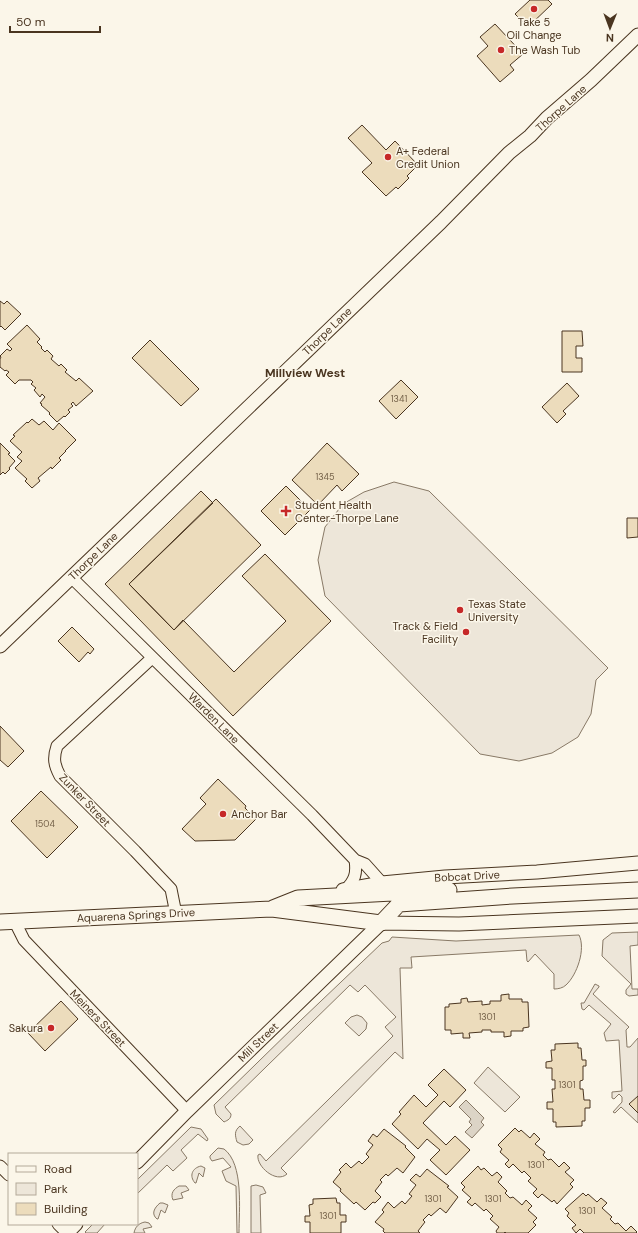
<svg xmlns="http://www.w3.org/2000/svg" width="638" height="1233" font-family="'DM Sans',sans-serif">
  <rect width="100%" height="100%" fill="#fbf6e9"/>
  <path fill="#ede6d9" stroke="#887966" d="M 394,482 L 429,491 L 608,668 L 596,680 L 591,714 L 578,737 L 552,753 L 519,761 L 480,754 L 325,596 L 318,560 L 325,527 L 343,504 L 364,492 Z
    M 638,932 L 638,945 L 630,946 L 632,989 L 638,989 L 638,995 L 629,996 L 626,994 L 626,990 L 631,984 L 602,956 L 603,940 L 612,933 Z
    M 579,935 C 586,949 577,975 566,985 C 563,988 558,989 554,989 L 554,974 L 535,954 L 528,962 L 527,961 L 526,950 L 411,957 L 412,968 L 400,968 L 403,1059 L 395,1052 L 281,1168 L 287,1174 C 276,1184 256,1166 258,1155 L 260,1154 L 266,1161 L 393,1036 L 385,1027 L 396,1017 L 365,985 L 358,992 L 350,985 L 225,1107 L 231,1114 C 231,1119 228,1120 224,1122 L 216,1114 L 214,1105 L 300,1021 L 382,943 L 389,941 L 392,937 L 456,941 Z
    M 595,984 L 599,986 L 599,987 L 593,994 L 629,1027 L 626,1030 L 627,1047 L 630,1047 L 638,1038 L 638,1123 L 621,1107 L 615,1113 L 613,1112 L 622,1102 L 622,1097 L 619,1094 L 614,1099 L 612,1098 L 612,1092 L 622,1091 L 619,1040 L 606,1041 L 604,1033 L 611,1024 L 589,1005 L 584,1010 L 582,1009 L 581,1003 L 584,1003 Z
    M 357,1015 L 362,1017 L 367,1023 L 366,1029 L 359,1036 L 345,1023 L 351,1017 Z
    M 488,1067 L 520,1097 L 505,1112 L 474,1083 Z
    M 240,1126 L 253,1140 L 249,1144 L 243,1145 L 237,1142 C 235,1135 234,1131 240,1126 Z
    M 191,1127 L 201,1129 L 208,1139 L 207,1141 L 198,1134 L 181,1150 L 187,1158 L 173,1171 L 167,1165 L 137,1194 L 137,1180 Z
    M 218,1148 L 224,1149 C 244,1164 239,1210 239,1233 L 237,1233 L 236,1186 L 226,1181 L 222,1171 L 231,1167 L 223,1158 L 212,1161 L 210,1158 L 210,1156 Z
    M 201,1166 L 205,1168 L 203,1177 L 199,1173 L 196,1183 L 195,1183 C 189,1176 192,1168 201,1166 Z
    M 256,1185 L 263,1187 L 266,1193 L 260,1195 L 261,1233 L 251,1233 L 251,1186 Z
    M 179,1186 L 186,1186 L 189,1190 L 181,1193 L 183,1198 L 173,1200 C 170,1193 174,1189 179,1186 Z
    M 160,1203 L 163,1203 L 168,1205 L 165,1213 L 161,1210 L 158,1219 L 157,1219 C 151,1214 154,1208 160,1203 Z
    M 145,1222 L 149,1223 L 152,1227 L 143,1229 L 145,1233 L 134,1233 C 135,1227 139,1223 145,1222 Z
    M 93,1224 L 105,1224 L 97,1233 L 86,1233 L 85,1232 Z"/>
  <path fill="#dcd4c6" stroke="#887966" d="M 466,1100 L 484,1118 L 481,1122 L 484,1125 L 472,1138 L 465,1132 L 472,1125 L 469,1122 L 471,1119 L 459,1107 Z"/>
  <path fill="#ecdcbc" stroke="#4a3520" d="M 530,0 L 548,0 L 552,4 L 528,27 L 515,14 Z
    M 495,24 L 523,54 L 510,65 L 514,70 L 500,82 L 477,56 L 488,46 L 480,37 Z
    M 362,125 L 386,150 L 395,141 L 418,165 L 407,176 L 409,178 L 398,189 L 396,187 L 386,196 L 362,172 L 372,163 L 348,138 Z
    M 0,301 L 4,304 L 7,301 L 21,314 L 5,330 L 1,326 L 0,327 Z
    M 27,325 L 40,339 L 37,342 L 42,347 L 41,348 L 45,352 L 47,350 L 53,356 L 51,359 L 59,366 L 61,364 L 67,370 L 65,372 L 76,381 L 79,378 L 93,391 L 76,406 L 73,402 L 71,404 L 73,406 L 68,410 L 70,412 L 65,417 L 64,416 L 57,422 L 49,414 L 50,413 L 41,405 L 42,404 L 40,403 L 45,397 L 42,394 L 40,397 L 34,390 L 36,388 L 31,384 L 33,382 L 31,380 L 19,380 L 15,384 L 6,375 L 9,372 L 6,370 L 5,371 L 0,367 L 0,359 L 1,357 L 0,356 L 7,349 L 10,351 L 12,349 L 7,344 Z
    M 562,331 L 582,331 L 583,346 L 576,346 L 576,358 L 582,358 L 582,372 L 562,372 Z
    M 150,340 L 199,389 L 181,406 L 132,358 Z
    M 401,380 L 418,397 L 396,419 L 379,401 Z
    M 567,383 L 579,396 L 563,411 L 566,414 L 557,423 L 542,407 Z
    M 32,419 L 39,425 L 44,421 L 53,430 L 59,423 L 76,440 L 65,451 L 66,451 L 59,458 L 61,460 L 52,469 L 51,467 L 38,478 L 40,481 L 32,488 L 25,481 L 27,479 L 15,468 L 22,461 L 17,457 L 22,452 L 10,441 L 15,436 L 13,435 L 27,422 L 28,423 Z
    M 0,443 L 10,453 L 8,454 L 15,461 L 9,468 L 10,469 L 5,474 L 3,472 L 0,475 Z
    M 327,443 L 359,474 L 342,491 L 337,485 L 318,505 L 292,480 Z
    M 286,486 L 310,510 L 285,535 L 261,511 Z
    M 201,491 L 213,503 L 129,584 L 174,630 L 183,620 L 234,672 L 286,621 L 242,576 L 265,554 L 331,621 L 233,716 L 105,584 Z
    M 216,499 L 261,545 L 174,630 L 129,584 Z
    M 627,518 L 638,518 L 638,537 L 627,538 Z
    M 72,627 L 94,649 L 90,654 L 88,652 L 79,662 L 58,641 Z
    M 0,726 L 24,751 L 8,767 L 0,760 Z
    M 218,779 L 246,806 L 245,808 L 256,819 L 235,840 L 195,841 L 182,829 L 206,804 L 200,798 Z
    M 41,791 L 78,827 L 47,858 L 11,821 Z
    M 509,994 L 509,999 L 522,999 L 522,1002 L 528,1002 L 529,1027 L 523,1028 L 523,1031 L 511,1031 L 511,1036 L 504,1037 L 504,1032 L 491,1032 L 491,1030 L 482,1030 L 482,1032 L 469,1033 L 470,1038 L 463,1038 L 463,1033 L 451,1034 L 451,1030 L 445,1030 L 445,1007 L 449,1007 L 449,1004 L 461,1003 L 461,999 L 467,998 L 468,1002 L 482,1001 L 482,1005 L 490,1004 L 490,1001 L 501,1001 L 501,995 Z
    M 61,1001 L 78,1019 L 45,1051 L 28,1033 Z
    M 578,1043 L 578,1048 L 581,1048 L 582,1060 L 586,1060 L 586,1066 L 583,1066 L 583,1080 L 580,1081 L 580,1089 L 583,1089 L 584,1100 L 590,1100 L 590,1108 L 585,1108 L 585,1121 L 582,1121 L 582,1126 L 556,1127 L 556,1122 L 553,1122 L 553,1109 L 547,1109 L 547,1102 L 553,1102 L 552,1089 L 555,1089 L 555,1080 L 552,1080 L 552,1068 L 546,1068 L 546,1062 L 552,1061 L 551,1050 L 555,1050 L 555,1044 Z
    M 444,1069 L 466,1090 L 450,1107 L 444,1101 L 423,1123 L 446,1145 L 455,1136 L 470,1150 L 446,1175 L 430,1160 L 440,1150 L 427,1139 L 418,1149 L 392,1124 L 401,1114 L 399,1112 L 414,1095 L 426,1107 L 438,1095 L 428,1085 Z
    M 638,1096 L 638,1113 L 629,1104 Z
    M 515,1128 L 519,1132 L 521,1130 L 530,1138 L 534,1133 L 540,1139 L 535,1144 L 545,1152 L 543,1155 L 548,1160 L 551,1159 L 559,1167 L 564,1162 L 570,1168 L 565,1172 L 574,1180 L 570,1184 L 573,1187 L 557,1204 L 554,1200 L 552,1202 L 542,1194 L 538,1198 L 533,1193 L 537,1189 L 528,1181 L 531,1178 L 524,1171 L 522,1173 L 513,1164 L 509,1168 L 505,1164 L 509,1160 L 500,1152 L 502,1149 L 498,1145 Z
    M 384,1129 L 406,1146 L 405,1147 L 415,1157 L 403,1173 L 397,1168 L 388,1176 L 386,1174 L 380,1180 L 382,1182 L 375,1191 L 381,1197 L 375,1203 L 373,1202 L 365,1210 L 356,1202 L 354,1204 L 340,1191 L 341,1189 L 333,1182 L 341,1172 L 339,1170 L 346,1163 L 351,1168 L 359,1161 L 362,1164 L 369,1157 L 366,1154 L 373,1145 L 368,1141 L 373,1134 L 377,1137 Z
    M 478,1166 L 481,1170 L 484,1168 L 492,1176 L 497,1172 L 502,1177 L 498,1182 L 507,1191 L 505,1193 L 510,1198 L 513,1197 L 522,1205 L 526,1200 L 532,1206 L 528,1210 L 537,1218 L 533,1222 L 536,1225 L 528,1233 L 506,1233 L 505,1232 L 504,1233 L 497,1233 L 496,1231 L 499,1227 L 490,1219 L 493,1216 L 486,1209 L 484,1211 L 475,1203 L 472,1206 L 467,1202 L 471,1198 L 462,1190 L 465,1187 L 461,1183 Z
    M 427,1169 L 449,1186 L 447,1187 L 458,1197 L 446,1213 L 440,1208 L 431,1216 L 429,1214 L 423,1220 L 425,1222 L 418,1231 L 420,1233 L 385,1233 L 383,1231 L 384,1229 L 375,1222 L 384,1212 L 382,1210 L 388,1202 L 394,1208 L 402,1201 L 405,1204 L 412,1196 L 409,1194 L 416,1185 L 410,1180 L 416,1174 L 420,1177 Z
    M 583,1193 L 586,1196 L 588,1194 L 597,1202 L 601,1198 L 607,1203 L 602,1208 L 612,1217 L 610,1219 L 615,1224 L 618,1223 L 626,1231 L 631,1226 L 637,1232 L 636,1233 L 584,1233 L 580,1229 L 576,1233 L 572,1228 L 576,1225 L 567,1216 L 569,1213 L 565,1209 Z
    M 336,1198 L 337,1203 L 340,1203 L 340,1215 L 346,1215 L 346,1222 L 341,1222 L 341,1233 L 310,1233 L 310,1222 L 305,1222 L 305,1216 L 310,1216 L 309,1205 L 313,1204 L 313,1199 Z"/>
  <g fill="none" stroke-linecap="round" stroke-linejoin="round">
    <g stroke="#4a3520" stroke-width="13">
      <path id="minor" d="M 71,577 L 312,815 L 355,860 L 365,864 L 382,883
        M 152,658 L 57,746 C 53,758 54,765 60,776 L 135,851 L 171,889 L 176,914
        M 345,890 C 355,881 357,873 355,860
        M 15,922 L 24,940 L 187,1111
        M 0,1166 L 9,1175
        M 58,1224 L 67,1233"/>
    </g>
    <g stroke="#4a3520" stroke-width="15">
      <path id="tertiary" d="M 0,646 L 441,222 L 509,153 L 530,136 L 547,118 L 591,80 L 638,35
        M 343,890 L 382,883 L 445,877 L 537,872 L 638,863
        M 137,1162 L 187,1111 L 381,923 L 459,924 L 638,916
        M 67,1233 L 76,1224"/>
    </g>
    <g stroke="#4a3520" stroke-width="17">
      <path id="secondary" d="M 273,908 L 298,898 L 449,890
        M 0,922 L 272,909 L 381,923 L 399,904 L 513,896 L 638,890"/>
    </g>
    <use href="#minor" stroke="#fbf6e9" stroke-width="11"/>
    <use href="#tertiary" stroke="#fbf6e9" stroke-width="13"/>
    <use href="#secondary" stroke="#fbf6e9" stroke-width="15"/>
  </g>
  <g fill="#c62828" stroke="#fbf6e9" stroke-width="1.5">
    <circle cx="534" cy="9" r="4"/>
    <circle cx="501" cy="50" r="4"/>
    <circle cx="388" cy="157" r="4"/>
    <path d="M284 505h4v4h4v4h-4v4h-4v-4h-4v-4h4z"/>
    <circle cx="460" cy="610" r="4"/>
    <circle cx="466" cy="632" r="4"/>
    <circle cx="223" cy="814" r="4"/>
    <circle cx="51" cy="1028" r="4"/>
  </g>
  <g text-anchor="middle" dominant-baseline="central" stroke-width="3" stroke-linejoin="round" paint-order="stroke">
    <g font-size="9" fill="#725f47">
      <text x="399" y="399">1341</text>
      <text x="325" y="477">1345</text>
      <text x="45" y="824">1504</text>
      <text x="487" y="1017">1301</text>
      <text x="567" y="1085">1301</text>
      <text x="536" y="1165">1301</text>
      <text x="433" y="1199">1301</text>
      <text x="493" y="1199">1301</text>
      <text x="587" y="1211">1301</text>
      <text x="328" y="1216">1301</text>
    </g>
    <g font-size="11" fill="#4a3520" stroke="#fbf6e9" text-anchor="start">
      <text x="534" y="22" text-anchor="middle">Take 5<tspan x="534" dy="13">Oil Change</tspan></text>
      <text x="509" y="50">The Wash Tub</text>
      <text x="396" y="151">A+ Federal<tspan x="396" dy="13">Credit Union</tspan></text>
      <text x="295" y="505">Student Health<tspan x="295" dy="13">Center-Thorpe Lane</tspan></text>
      <text x="468" y="604">Texas State<tspan x="468" dy="13">University</tspan></text>
      <text x="458" y="626" text-anchor="end">Track &amp; Field<tspan x="458" dy="13">Facility</tspan></text>
      <text x="231" y="814">Anchor Bar</text>
      <text x="43" y="1028" text-anchor="end">Sakura</text>
    </g>
    <g font-size="11" fill="#4a3520" stroke="#fbf6e9">
      <text transform="translate(561 108) rotate(-42)">Thorpe Lane</text>
      <text transform="translate(327 331) rotate(-44)">Thorpe Lane</text>
      <text transform="translate(93 556) rotate(-44)">Thorpe Lane</text>
      <text transform="translate(214 718) rotate(45)">Warden Lane</text>
      <text transform="translate(85 800) rotate(46)">Zunker Street</text>
      <text transform="translate(467 876) rotate(-3)">Bobcat Drive</text>
      <text transform="translate(136 915) rotate(-3)">Aquarena Springs Drive</text>
      <text transform="translate(98 1018) rotate(46)">Meiners Street</text>
      <text transform="translate(258 1042) rotate(-44)">Mill Street</text>
    </g>
    <g font-size="12" font-weight="bold" fill="#4a3520" stroke="#fbf6e9">
      <text x="305" y="373">Millview West</text>
    </g>
  </g>
  <rect x="8" y="1153" width="130" height="72" fill="#fbf6e9" stroke="#b4a999"/>
  <rect x="16" y="1166" width="20" height="6" fill="#fbf6e9" stroke="#b4a999"/>
  <text x="44" y="1173" font-size="12" fill="#4a3520">Road</text>
  <rect x="16" y="1183" width="20" height="12" fill="#ede6d9" stroke="#b4a999"/>
  <text x="44" y="1193" font-size="12" fill="#4a3520">Park</text>
  <rect x="16" y="1203" width="20" height="12" fill="#ecdcbc" stroke="#b4a999"/>
  <text x="44" y="1213" font-size="12" fill="#4a3520">Building</text>
  <g transform="translate(610 28) rotate(181)" stroke="#fbf6e9" stroke-width="3" paint-order="stroke">
  <path d="M0-3L7 15L0 10L-7 15Z" fill="#4a3520"/>
  <text y="-6" font-size="11" font-weight="bold" text-anchor="middle" fill="#4a3520">N</text>
  </g>
  <path d="M10 26v6h90v-6" fill="none" stroke="#4a3520" stroke-width="2"/>
  <text x="16" y="26" font-size="12" fill="#4a3520" stroke="#fbf6e9" stroke-width="3" paint-order="stroke">50 m</text>
</svg>
